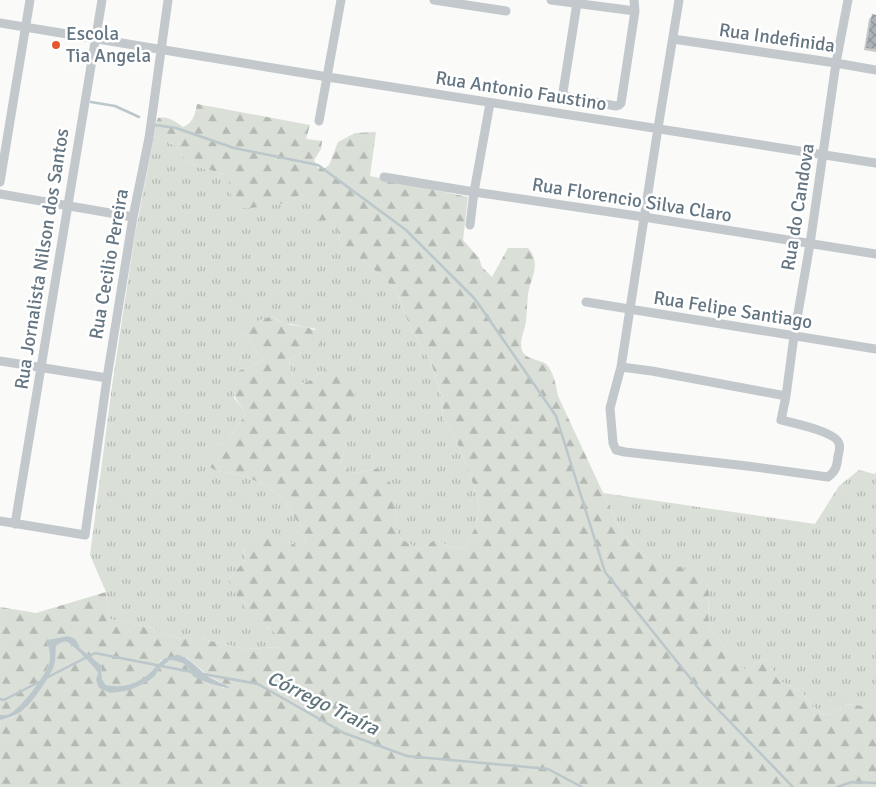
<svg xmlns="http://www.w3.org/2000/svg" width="876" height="787" font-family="Signika,sans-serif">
  <defs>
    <pattern id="grass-tufts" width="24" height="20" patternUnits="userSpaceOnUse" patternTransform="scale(1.25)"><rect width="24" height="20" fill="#dadfd7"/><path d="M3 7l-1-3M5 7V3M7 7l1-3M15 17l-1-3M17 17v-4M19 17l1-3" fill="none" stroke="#b4b9b4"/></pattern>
    <pattern id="forest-firs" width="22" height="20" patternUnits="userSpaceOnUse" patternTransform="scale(1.25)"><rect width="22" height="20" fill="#dadfd7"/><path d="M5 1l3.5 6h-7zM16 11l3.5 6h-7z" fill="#b4b9b4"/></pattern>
    <pattern id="building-cross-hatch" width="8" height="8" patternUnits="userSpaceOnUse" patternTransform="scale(1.25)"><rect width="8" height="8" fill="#aab3b9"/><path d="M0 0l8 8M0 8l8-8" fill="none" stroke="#8e969c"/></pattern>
  </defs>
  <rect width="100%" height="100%" fill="#fafaf8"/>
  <path fill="url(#grass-tufts)" d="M 154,136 L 174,145 L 179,150 L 186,162 L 199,167 L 228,175 L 230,181 L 268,205 L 289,202 L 302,194 L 318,199 L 328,220 L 337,228 L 340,240 L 349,252 L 364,261 L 385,279 L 397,293 L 410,327 L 431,362 L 442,398 L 443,419 L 453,433 L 469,472 L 479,502 L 477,524 L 464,549 L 450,547 L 436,539 L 420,550 L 398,537 L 395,524 L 396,491 L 378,468 L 352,474 L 340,463 L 346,443 L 349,422 L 327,369 L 311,380 L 300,384 L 292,375 L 289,360 L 300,353 L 316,329 L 291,324 L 284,324 L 272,316 L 258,321 L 242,332 L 264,360 L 236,372 L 234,398 L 246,413 L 228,442 L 214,447 L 217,471 L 245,476 L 270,488 L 283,499 L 302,529 L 305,542 L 298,547 L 281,537 L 244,544 L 245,560 L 228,580 L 267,628 L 288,639 L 280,647 L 246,649 L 202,639 L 181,639 L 152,628 L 109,619 L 106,592 L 90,555 L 112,386 L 135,234 Z
    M 859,470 L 875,474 L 876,471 L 876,705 L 865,706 L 845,704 L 833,713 L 825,716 L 812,706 L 802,692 L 778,680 L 767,659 L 755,663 L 744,670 L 729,653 L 708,625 L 709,593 L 666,562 L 653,562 L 636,549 L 618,525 L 603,493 L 815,524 L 839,486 Z"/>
  <path fill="url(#forest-firs)" d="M 197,104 L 310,125 L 306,139 L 322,141 L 321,149 L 314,160 L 318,168 L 325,168 L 329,165 L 338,142 L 355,133 L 376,132 L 370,176 L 468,197 L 463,240 L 479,258 L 482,267 L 492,277 L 508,248 L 528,248 C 542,265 531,276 528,294 C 527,303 527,312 526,321 C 525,329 521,337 521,344 C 521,361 538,358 546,364 C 554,372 556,386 558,396 L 618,525 L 636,549 L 653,562 L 666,562 L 693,572 L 704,579 L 709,593 L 708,625 L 729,653 L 744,669 L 755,663 L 767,659 L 778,680 L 802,692 L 812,706 L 825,716 L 833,713 L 845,704 L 865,706 L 876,705 L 876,787 L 0,787 L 0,720 L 13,717 L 54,665 L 54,654 L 56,645 C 60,643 63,641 67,642 C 71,643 97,669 98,672 C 98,675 97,678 96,680 L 110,693 L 155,676 L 159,669 L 170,660 L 179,661 L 187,666 L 192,675 L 204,681 L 224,688 L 224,684 L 210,677 L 187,658 L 161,660 C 157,665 153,671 148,675 C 136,685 121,688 106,685 L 102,679 L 101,665 L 80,648 L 74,638 L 68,636 L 46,640 C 49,647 51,655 49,663 C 46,675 22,706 11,713 C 8,715 4,715 0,715 L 0,607 L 36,613 L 106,592 L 109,619 L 152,628 L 181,639 L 202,639 L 246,649 L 280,647 L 287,639 C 281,635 273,632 266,627 C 248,614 238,600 228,580 L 245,560 L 244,544 L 246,536 L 256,538 L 270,532 L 281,537 L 298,547 L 305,542 L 302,529 L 283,499 L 270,488 L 245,476 L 217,471 L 206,465 L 207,457 L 214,447 L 228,442 L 246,413 C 234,397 230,393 236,372 L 264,360 L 242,332 L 245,322 L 258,321 L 272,316 C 276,319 281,323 286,324 C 300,327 311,325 323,336 L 320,345 L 300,353 L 289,360 L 292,375 L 301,384 L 311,380 L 327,369 L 343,377 L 356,388 L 346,443 L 340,463 L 352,474 L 378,468 L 397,491 L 395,524 L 398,537 L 420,550 L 436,539 L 450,547 L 464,549 L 477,524 L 479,502 L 469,472 L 453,433 L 443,419 L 442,397 L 431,362 L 410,327 L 397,293 L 385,279 L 364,261 L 349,252 L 340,240 L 337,228 L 328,220 L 317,220 L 312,211 L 318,199 L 307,199 L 302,194 L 289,202 L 279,204 L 251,208 L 240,208 L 231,195 L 228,175 L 199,167 L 186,162 L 179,150 L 174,145 L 154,136 L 155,125 L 158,118 C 168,116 176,122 183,127 C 193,123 195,115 197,104 Z"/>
  <path fill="#bbc7cb" d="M 68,636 L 74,638 L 80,648 L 101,665 L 102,679 L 106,685 C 121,688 134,685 146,676 C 158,668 158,658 174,656 C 177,655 178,654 181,656 C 191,659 200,671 209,677 C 216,681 223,683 230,688 C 222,688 197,680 192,675 C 190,673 190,670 188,668 C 184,662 177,661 170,660 L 159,669 L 155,676 L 147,682 L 130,690 L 119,692 L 110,693 L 99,688 C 98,685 97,683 96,680 C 96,678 98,675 98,673 C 97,669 71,643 67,642 C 63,641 60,643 56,646 C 55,652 56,660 54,665 C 52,674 32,703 25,708 C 18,715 9,718 0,720 L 0,715 C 4,715 8,715 11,713 C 22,706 46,675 49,663 C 51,655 49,647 46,640 Z"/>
  <path fill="#0003" d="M 872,16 L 876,16 L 876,52 L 864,50 L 869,19 Z"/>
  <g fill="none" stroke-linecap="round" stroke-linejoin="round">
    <path stroke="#bbc7cb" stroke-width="2.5" d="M 91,102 L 115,106 L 139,117
      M 155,125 L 176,128 L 234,148 L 318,165 L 406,230 L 475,299 L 556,416 L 605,572 L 703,694 L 793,787
      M 203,674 L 258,684 L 344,733 L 407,756 L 548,769 L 582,787
      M 46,678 L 95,653 L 192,672
      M 0,699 L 4,700 L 39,682
      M 837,787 L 852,782 L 876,783"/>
  </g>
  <path fill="url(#building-cross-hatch)" d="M 872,14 L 876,15 L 876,49 L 866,48 Z"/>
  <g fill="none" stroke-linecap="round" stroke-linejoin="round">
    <path stroke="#c3c8cc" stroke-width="9" d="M 434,0 L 506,11
      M 551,0 L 635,11
      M 679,0 L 658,128 L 621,367 L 652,371 L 786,396
      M 577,3 L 563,92 L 564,95 L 568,97 L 616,106 L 619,105 L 621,103 L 635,11 L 634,0
      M 0,23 L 328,77 L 876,163
      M 673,39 L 836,63 L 876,70
      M 319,121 L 341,0
      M 384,177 L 474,192 L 644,217 L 876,254
      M 0,182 L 30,0
      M 0,194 L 133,217
      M 470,225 L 474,192 L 490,103
      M 586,302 L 876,349
      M 0,361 L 107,378
      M 621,367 L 610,408 L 613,443 L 616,450 L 625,452 L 747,466 L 828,477 C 836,471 837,466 838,456 C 839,453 840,447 839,444 C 837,432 793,423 781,420 L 786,396 L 794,336 L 810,244 L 836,63 L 848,0
      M 0,521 L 85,535 L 107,378 L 133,217 L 149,138 L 168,0
      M 15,524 L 102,0"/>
  </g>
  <circle fill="#e4572e" stroke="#fff" stroke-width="2" cx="56" cy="45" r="5"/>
  <g text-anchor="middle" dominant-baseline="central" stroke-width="5" stroke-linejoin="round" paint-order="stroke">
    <g font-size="19" fill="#657683" stroke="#fff" text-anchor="start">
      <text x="66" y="34">Escola<tspan x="66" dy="22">Tia Angela</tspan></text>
    </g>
    <g font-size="19" fill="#657683" stroke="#fff">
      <text transform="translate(777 38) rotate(8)">Rua Indefinida</text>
      <text transform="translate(521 91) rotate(9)">Rua Antonio Faustino</text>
      <text transform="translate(632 200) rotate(9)">Rua Florencio Silva Claro</text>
      <text transform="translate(798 207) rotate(-81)">Rua do Candova</text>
      <text transform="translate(42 259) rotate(-81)">Rua Jornalista Nilson dos Santos</text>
      <text transform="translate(109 264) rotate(-80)">Rua Cecilio Pereira</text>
      <text transform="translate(733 310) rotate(9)">Rua Felipe Santiago</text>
    </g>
    <g font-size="20" font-style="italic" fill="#60757c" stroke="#fff">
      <text transform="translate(323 703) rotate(26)">Córrego Traíra</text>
    </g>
  </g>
</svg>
